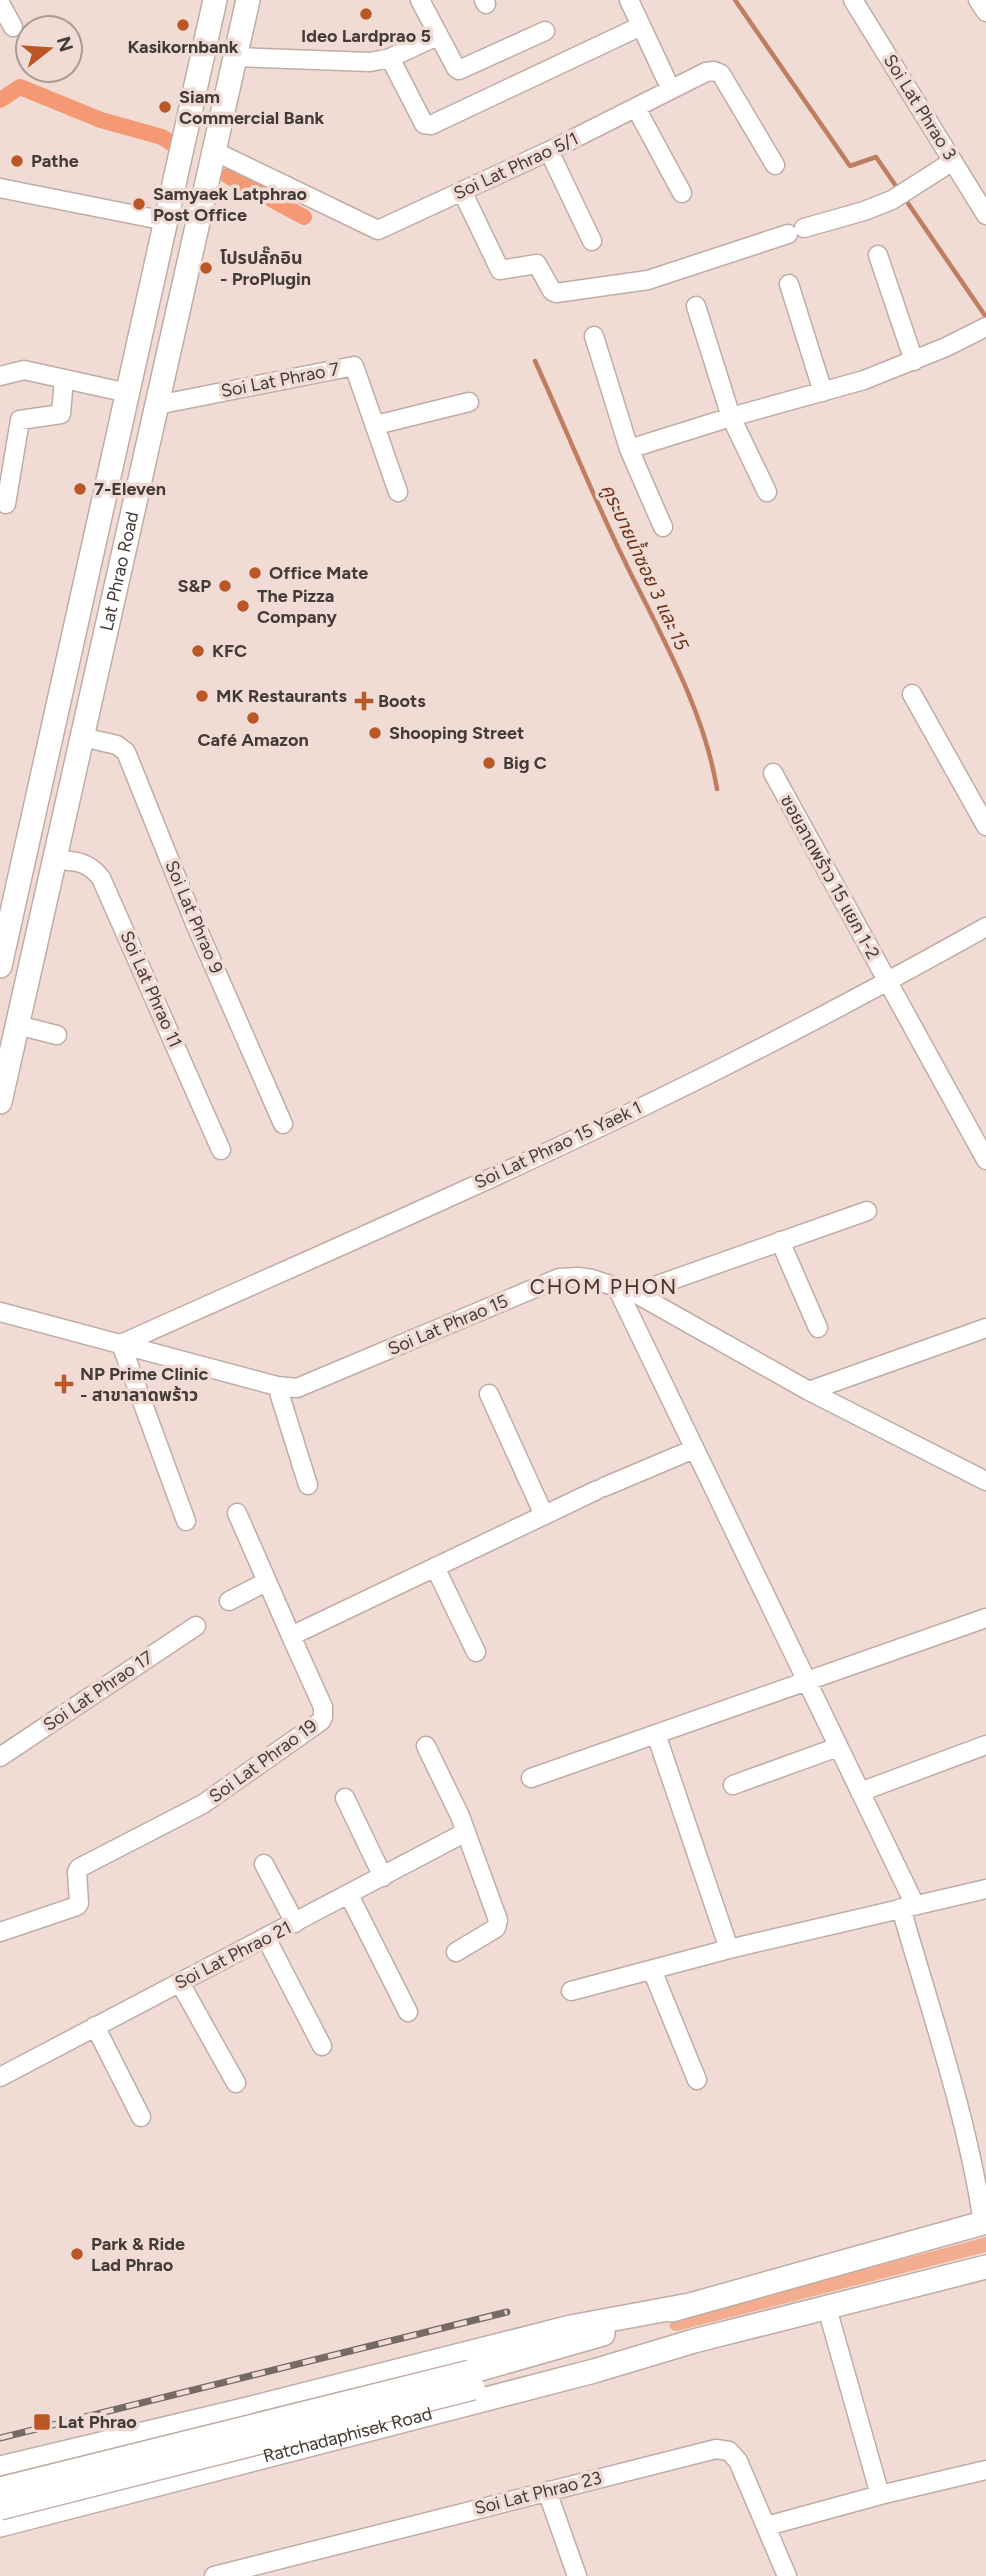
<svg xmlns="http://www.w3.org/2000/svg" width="986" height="2576" font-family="Figtree,'Noto Sans Thai',sans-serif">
  <rect width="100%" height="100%" fill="#f0dcd4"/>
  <path fill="#f4ac8f" d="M 986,2237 L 986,2252 L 677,2331 L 672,2330 L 669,2326 L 671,2322 L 714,2309 Z"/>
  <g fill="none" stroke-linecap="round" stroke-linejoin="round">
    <path stroke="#bf7d61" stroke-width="4.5" d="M 735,0 L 850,166 L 876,157 L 898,189
      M 903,196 L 986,317
      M 535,361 C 566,429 594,499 627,566 C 662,637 704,710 717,789"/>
    <path stroke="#f49973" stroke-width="16" d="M 0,100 L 20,87 L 101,120 L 162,137 L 171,143
      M 228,176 L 304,217"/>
    <g stroke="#bfada5" stroke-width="21">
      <path id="minor" d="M 420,0 L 456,68 L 459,70 L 545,31
        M 484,0 L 486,4
        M 629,0 L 666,79
        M 853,0 L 986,215
        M 978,0 L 986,12
        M 0,3 L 13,27
        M 235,57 L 370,62 L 390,58 L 437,36
        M 390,58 L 424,124 L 431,125 L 641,26
        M 636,108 L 682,193
        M 214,151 L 378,230 L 549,151 L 706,72 L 714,71 L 721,74 L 775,165
        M 549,151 L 592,241
        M 0,188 L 166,221
        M 462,191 L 500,270 L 537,264 L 552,291 L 556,293 L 648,280 L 788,234
        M 804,228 L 864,211 L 892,200 L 953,161
        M 878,255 L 914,361
        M 789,284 L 823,392
        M 696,306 L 731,417 L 767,492
        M 594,336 L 629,449 L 663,527
        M 0,376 L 24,370 L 128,393
        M 157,405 L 354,366 L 398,492
        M 376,425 L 469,402
        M 629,449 L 731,417 L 864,380 L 946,347 L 986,327
        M 6,504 L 20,420 L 61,414 L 64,379
        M 912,694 L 986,826
        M 82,737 L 117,745 L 126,752 L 194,921 L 283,1124
        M 773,773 L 986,1160
        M 54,860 C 75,861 88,861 101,878 L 221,1150
        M 17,1025 L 57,1035
        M 780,1241 L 818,1328
        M 618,1290 L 915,1905
        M 635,1293 L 867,1211
        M 0,1312 L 277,1386 L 297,1388 L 559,1278 L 578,1277 L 592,1279 L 635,1293 L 809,1391 L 986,1481
        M 277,1386 L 308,1485
        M 809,1391 L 986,1328
        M 489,1394 L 544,1515
        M 604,1487 L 694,1449
        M 237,1513 L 291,1636
        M 186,1521 L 121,1344 C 323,1253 527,1166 725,1066 C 813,1022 900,975 986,927
        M 435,1567 L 476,1652
        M 229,1601 L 266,1582
        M 656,1734 L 729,1949
        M 426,1746 L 460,1816 L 498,1920 L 496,1928 L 456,1952
        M 0,1757 L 196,1626
        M 531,1778 L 986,1618
        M 733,1785 L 838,1747
        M 860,1792 L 986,1745
        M 345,1798 L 383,1877
        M 264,1864 L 295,1923
        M 349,1895 L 408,2012
        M 901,1908 C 931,2013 967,2115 983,2223
        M 0,1932 L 77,1906 L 79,1903 L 77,1872 L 79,1868 L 203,1804 L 321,1721 L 323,1717 L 323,1707 L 291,1636 L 597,1490
        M 266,1938 L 322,2046
        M 652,1970 L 697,2080
        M 180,1983 L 236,2083
        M 571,1991 L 729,1949 L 986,1889
        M 95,2026 L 141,2117
        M 0,2077 L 466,1832
        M 827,2308 L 880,2495 L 986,2470
        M 547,2491 L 577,2576
        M 767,2526 L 880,2495
        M 214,2576 L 716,2449 L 729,2451 L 738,2461 L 787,2576"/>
    </g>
    <g stroke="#bfada5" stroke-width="26">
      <g id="major">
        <path d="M 0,966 L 215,0"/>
        <path id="s1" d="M 0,1102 L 248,0"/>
        <path d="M 672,2310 L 986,2222"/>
        <path d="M 470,2372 L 603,2334"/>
        <path d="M 0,2468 L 244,2410 L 571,2327 L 684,2306"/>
        <path id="s2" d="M 0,2525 L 594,2371 L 694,2341 L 986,2267"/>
      </g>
    </g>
    <use href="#minor" stroke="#fff" stroke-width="18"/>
    <use href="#major" stroke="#fff" stroke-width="23"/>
    <g stroke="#756a65" stroke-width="7">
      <path id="rail" d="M 0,2438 L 507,2312"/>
    </g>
    <use href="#rail" stroke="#f0dcd4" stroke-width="4.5" stroke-dasharray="13" stroke-linecap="butt"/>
    <g stroke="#bfada5" stroke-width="26" stroke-linecap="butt">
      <path id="major-bridge" d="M 0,2489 L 470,2372
        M 0,2508 L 473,2388"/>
    </g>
    <use href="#major-bridge" stroke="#fff" stroke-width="23"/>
  </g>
  <g fill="#bb5626" stroke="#f0dcd4" stroke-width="2.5">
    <circle cx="366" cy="14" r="7"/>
    <circle cx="183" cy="25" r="7"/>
    <circle cx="165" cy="107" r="7"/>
    <circle cx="17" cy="161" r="7"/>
    <circle cx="139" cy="204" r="7"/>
    <circle cx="206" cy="268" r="7"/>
    <circle cx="80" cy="489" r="7"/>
    <circle cx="255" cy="573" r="7"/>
    <circle cx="225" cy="586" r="7"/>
    <circle cx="243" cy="606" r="7"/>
    <circle cx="198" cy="651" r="7"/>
    <circle cx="202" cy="696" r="7"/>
    <path d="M360.5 690.5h7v7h7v7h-7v7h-7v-7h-7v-7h7z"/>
    <circle cx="253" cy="718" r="7"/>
    <circle cx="375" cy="733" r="7"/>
    <circle cx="489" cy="763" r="7"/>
    <path d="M60.5 1373.5h7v7h7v7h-7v7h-7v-7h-7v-7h7z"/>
    <circle cx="77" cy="2254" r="7"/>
    <rect x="33" y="2413" width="18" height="18" rx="3.5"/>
  </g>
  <g text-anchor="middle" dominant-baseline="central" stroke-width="7" stroke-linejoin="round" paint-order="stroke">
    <g font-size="18" font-weight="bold" fill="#423b37" stroke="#f0dcd4" text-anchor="start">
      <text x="366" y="36" text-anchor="middle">Ideo Lardprao 5</text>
      <text x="183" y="47" text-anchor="middle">Kasikornbank</text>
      <text x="179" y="97">Siam<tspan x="179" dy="21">Commercial Bank</tspan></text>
      <text x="31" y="161">Pathe</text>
      <text x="153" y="194">Samyaek Latphrao<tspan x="153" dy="21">Post Office</tspan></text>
      <text x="220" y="258">โปรปลั๊กอิน<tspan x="220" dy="21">- ProPlugin</tspan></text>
      <text x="94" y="489">7-Eleven</text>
      <text x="269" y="573">Office Mate</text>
      <text x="211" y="586" text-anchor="end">S&amp;P</text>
      <text x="257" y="596">The Pizza<tspan x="257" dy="21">Company</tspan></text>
      <text x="212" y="651">KFC</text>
      <text x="216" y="696">MK Restaurants</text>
      <text x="378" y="701">Boots</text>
      <text x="389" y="733">Shooping Street</text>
      <text x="253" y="740" text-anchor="middle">Café Amazon</text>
      <text x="503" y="763">Big C</text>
      <text x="80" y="1374">NP Prime Clinic<tspan x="80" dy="21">- สาขาลาดพร้าว</tspan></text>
      <text x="91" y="2244">Park &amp; Ride<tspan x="91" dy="21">Lad Phrao</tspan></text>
      <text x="58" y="2422">Lat Phrao</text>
    </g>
    <g font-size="18" fill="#423b37" stroke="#f0dcd4">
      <text transform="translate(920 107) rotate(58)">Soi Lat Phrao 3</text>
      <text transform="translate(516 166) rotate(-25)">Soi Lat Phrao 5/1</text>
      <text transform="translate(280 380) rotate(-11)">Soi Lat Phrao 7</text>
      <text stroke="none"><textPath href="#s1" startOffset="544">Lat Phrao Road</textPath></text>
      <text transform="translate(830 877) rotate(61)">ซอยลาดพร้าว 15 แยก 1-2</text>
      <text transform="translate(194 917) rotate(67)">Soi Lat Phrao 9</text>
      <text transform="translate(151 989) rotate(66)">Soi Lat Phrao 11</text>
      <text transform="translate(558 1145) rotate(-25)">Soi Lat Phrao 15 Yaek 1</text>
      <text transform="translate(448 1325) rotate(-23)">Soi Lat Phrao 15</text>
      <text transform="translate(98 1691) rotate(-34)">Soi Lat Phrao 17</text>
      <text transform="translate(263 1761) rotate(-36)">Soi Lat Phrao 19</text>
      <text transform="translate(233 1955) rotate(-27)">Soi Lat Phrao 21</text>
      <text stroke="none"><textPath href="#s2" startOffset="359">Ratchadaphisek Road</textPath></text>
      <text transform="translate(538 2493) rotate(-14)">Soi Lat Phrao 23</text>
    </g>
    <g font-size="19" font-style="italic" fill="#6c3218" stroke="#f0dcd4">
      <text transform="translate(645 567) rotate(65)">คูระบายน้ำซอย 3 และ 15</text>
    </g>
    <g font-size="21" letter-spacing="2" fill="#43342e" stroke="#f0dcd4">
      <text x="604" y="1286">CHOM PHON</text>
    </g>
  </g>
  <g transform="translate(49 49) rotate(73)"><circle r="33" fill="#f0dcd4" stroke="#aa9c95" stroke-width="2"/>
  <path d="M0-5L12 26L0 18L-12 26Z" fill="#bb5626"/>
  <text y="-10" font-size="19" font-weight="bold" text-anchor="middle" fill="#423b37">N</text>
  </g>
</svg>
